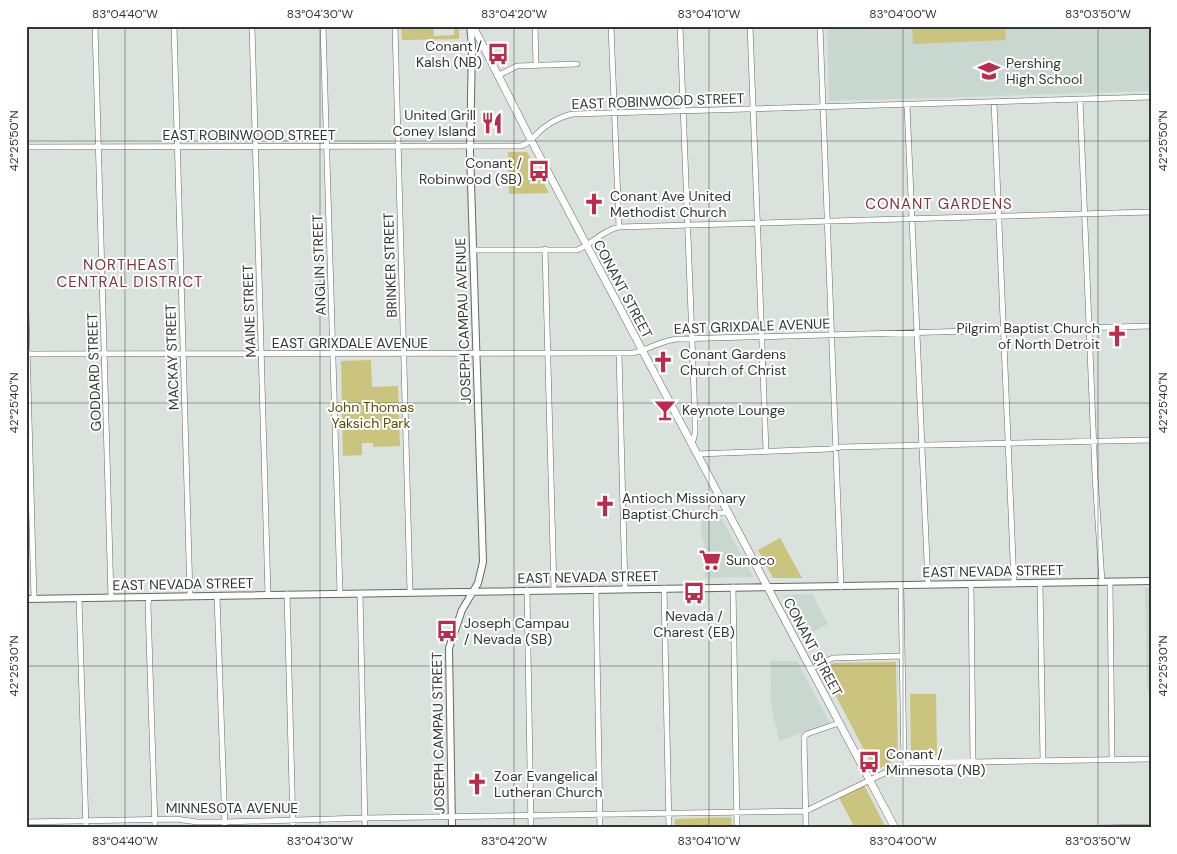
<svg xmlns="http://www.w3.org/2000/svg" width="1177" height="854" font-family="'DM Sans',sans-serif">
  <rect width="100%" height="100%" fill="#d9e2dd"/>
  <path fill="#c8d8d0" d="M 827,26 L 1150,26 L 1151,91 L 829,101 Z
    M 701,519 L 722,519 L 753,577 L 705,578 L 704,543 L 701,535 Z
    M 1145,588 L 1151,588 L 1151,690 L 1147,690 Z
    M 812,594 L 828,624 L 803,637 L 783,595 Z
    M 770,661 L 797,661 L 830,723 L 779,741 L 771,705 Z"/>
  <path fill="#cac47e" d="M 401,26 L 433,26 L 434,36 L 454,35 L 454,26 L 459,26 L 459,39 L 402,40 Z
    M 912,26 L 1005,26 L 1006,40 L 913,44 Z
    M 508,152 L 527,152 L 549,193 L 509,194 Z
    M 371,360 L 372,387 L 398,386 L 400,446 L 373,447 L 373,443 L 362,443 L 362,455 L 343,456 L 341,361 Z
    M 780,538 L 802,578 L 773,578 L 758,550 Z
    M 896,662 L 898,758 L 875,771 L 822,669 L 834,663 Z
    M 910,694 L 936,694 L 937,755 L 911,756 Z
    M 864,785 L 886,828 L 855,828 L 839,798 Z
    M 731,817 L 732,828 L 675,828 L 675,819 Z"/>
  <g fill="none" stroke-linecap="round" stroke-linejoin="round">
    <g stroke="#646b67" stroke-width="6">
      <path id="minor" d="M 95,26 L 111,598
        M 174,26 L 190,596
        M 252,26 L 268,595
        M 323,26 L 340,593
        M 395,26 L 410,592
        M 535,26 L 536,65
        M 611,26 L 619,227
        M 680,26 L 695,418 L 695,433 L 692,445
        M 750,26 L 766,451
        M 820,26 L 841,587
        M 497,76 L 517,66 L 577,64
        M 1080,99 L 1095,476 L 1102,582
        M 994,102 L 1014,584
        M 907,105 L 928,585
        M 26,147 L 521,146 C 528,144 531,139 537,134 C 545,125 561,116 573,114 L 1151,97
        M 545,249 L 554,590
        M 473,250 L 577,250 C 592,244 603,230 619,227 L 1151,212
        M 26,311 L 34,598
        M 619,353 L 625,589
        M 26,354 L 633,353 C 650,349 660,341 677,339 L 1151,326
        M 697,454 L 830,449 L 841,447 L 1151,440
        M 623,514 L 728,513
        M 1110,582 L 1112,760
        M 1040,583 L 1043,761
        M 971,584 L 973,762
        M 901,586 L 904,764
        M 733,587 L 737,828
        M 664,588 L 669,828
        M 596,589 L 600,828
        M 527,590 L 531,828
        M 360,593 L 365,828
        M 287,594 L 293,828
        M 217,596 L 225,828
        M 149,597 L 148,605 L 155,828
        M 79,598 L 86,828
        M 810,669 L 833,658 L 902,656
        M 26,822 L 176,819 L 197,822 L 225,822 L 365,818 L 806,811 L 899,766 L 909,763 L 1151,759
        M 806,828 L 804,737 L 807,734 L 839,723
        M 1097,828 L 1151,827"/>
    </g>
    <g stroke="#646b67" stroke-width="8">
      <path id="tertiary" d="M 26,599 L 1151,581
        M 452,828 L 449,648 L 462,610 L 478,583 L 483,562 L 470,151 L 472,45 L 470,26"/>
    </g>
    <g stroke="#646b67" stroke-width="8">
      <path id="secondary" d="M 473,26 L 531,140 L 895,828"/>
    </g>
    <use href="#minor" stroke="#fff" stroke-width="5"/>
    <use href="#tertiary" stroke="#fff" stroke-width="6"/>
    <use href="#secondary" stroke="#fff" stroke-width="7"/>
  </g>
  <path fill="none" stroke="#313533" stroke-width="1" stroke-opacity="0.45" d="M 125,26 L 125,828M 320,26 L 320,828M 514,26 L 514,828M 709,26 L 709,828M 903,26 L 903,828M 1098,26 L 1098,828M 26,141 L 1151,141M 26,403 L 1151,403M 26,666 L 1151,666"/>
  <defs>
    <g id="bus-bare" transform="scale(1.725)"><path d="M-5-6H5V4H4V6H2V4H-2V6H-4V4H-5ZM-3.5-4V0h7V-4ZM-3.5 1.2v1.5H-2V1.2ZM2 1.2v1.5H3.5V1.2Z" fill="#bc2b4b" stroke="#fff" stroke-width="2.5" paint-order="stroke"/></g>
    <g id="school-bare" transform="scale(1.725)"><path d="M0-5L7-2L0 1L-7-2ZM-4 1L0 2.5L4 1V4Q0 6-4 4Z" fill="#bc2b4b" stroke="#fff" stroke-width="2.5" paint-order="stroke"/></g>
    <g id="restaurant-bare" transform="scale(1.725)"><path d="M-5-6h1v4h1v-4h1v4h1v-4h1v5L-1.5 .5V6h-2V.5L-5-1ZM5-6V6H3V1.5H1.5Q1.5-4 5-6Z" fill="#bc2b4b" stroke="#fff" stroke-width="2.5" paint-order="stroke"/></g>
    <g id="church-bare" transform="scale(1.725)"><path d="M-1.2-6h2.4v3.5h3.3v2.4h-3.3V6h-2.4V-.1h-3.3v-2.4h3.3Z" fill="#bc2b4b" stroke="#fff" stroke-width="2.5" paint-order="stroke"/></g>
    <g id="bar-bare" transform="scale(1.725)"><path d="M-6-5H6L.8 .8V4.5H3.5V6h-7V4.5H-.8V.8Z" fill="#bc2b4b" stroke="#fff" stroke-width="2.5" paint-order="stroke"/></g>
    <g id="supermarket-bare" transform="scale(1.725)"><path d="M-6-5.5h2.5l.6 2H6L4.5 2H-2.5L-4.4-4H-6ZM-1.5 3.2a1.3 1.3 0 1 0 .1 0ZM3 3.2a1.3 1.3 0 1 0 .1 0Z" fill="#bc2b4b" stroke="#fff" stroke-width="2.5" paint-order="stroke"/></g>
  </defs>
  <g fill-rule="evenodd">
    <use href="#bus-bare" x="498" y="54"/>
    <use href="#school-bare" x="989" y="71"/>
    <use href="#restaurant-bare" x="492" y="123"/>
    <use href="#bus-bare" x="539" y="171"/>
    <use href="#church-bare" x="594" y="204"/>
    <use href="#church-bare" x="1117" y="336"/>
    <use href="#church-bare" x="663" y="362"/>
    <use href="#bar-bare" x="665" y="410"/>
    <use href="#church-bare" x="605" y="506"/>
    <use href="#supermarket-bare" x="710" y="560"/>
    <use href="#bus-bare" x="694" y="593"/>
    <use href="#bus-bare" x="447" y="631"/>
    <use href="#bus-bare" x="869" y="762"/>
    <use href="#church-bare" x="477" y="784"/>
  </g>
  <g text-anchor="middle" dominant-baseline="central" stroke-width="4" stroke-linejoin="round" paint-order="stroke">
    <g font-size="14" fill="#313533" stroke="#fff" text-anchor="start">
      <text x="482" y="46" text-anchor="end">Conant /<tspan x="482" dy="16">Kalsh (NB)</tspan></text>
      <text x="1006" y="63">Pershing<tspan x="1006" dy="16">High School</tspan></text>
      <text x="476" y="115" text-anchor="end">United Grill<tspan x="476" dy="16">Coney Island</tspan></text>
      <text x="522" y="163" text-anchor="end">Conant /<tspan x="522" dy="16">Robinwood (SB)</tspan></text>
      <text x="610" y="196">Conant Ave United<tspan x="610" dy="16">Methodist Church</tspan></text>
      <text x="1100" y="328" text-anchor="end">Pilgrim Baptist Church<tspan x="1100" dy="16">of North Detroit</tspan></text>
      <text x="680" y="354">Conant Gardens<tspan x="680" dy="16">Church of Christ</tspan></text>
      <text x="682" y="410">Keynote Lounge</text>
      <text x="622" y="498">Antioch Missionary<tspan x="622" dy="16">Baptist Church</tspan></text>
      <text x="726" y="560">Sunoco</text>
      <text x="694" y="616" text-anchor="middle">Nevada /<tspan x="694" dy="16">Charest (EB)</tspan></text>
      <text x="464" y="623">Joseph Campau<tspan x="464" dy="16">/ Nevada (SB)</tspan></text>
      <text x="886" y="754">Conant /<tspan x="886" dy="16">Minnesota (NB)</tspan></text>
      <text x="494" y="776">Zoar Evangelical<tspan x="494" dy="16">Lutheran Church</tspan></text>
    </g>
    <g font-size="14" fill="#313533" stroke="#fff">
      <text transform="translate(658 101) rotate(-2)">EAST ROBINWOOD STREET</text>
      <text x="249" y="135">EAST ROBINWOOD STREET</text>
      <text transform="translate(319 265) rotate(-92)">ANGLIN STREET</text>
      <text transform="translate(390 265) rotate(-92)">BRINKER STREET</text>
      <text transform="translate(623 289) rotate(62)">CONANT STREET</text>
      <text transform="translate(249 311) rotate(-92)">MAINE STREET</text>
      <text transform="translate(463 321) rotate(-92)">JOSEPH CAMPAU AVENUE</text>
      <text transform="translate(752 326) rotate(-2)">EAST GRIXDALE AVENUE</text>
      <text x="350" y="343">EAST GRIXDALE AVENUE</text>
      <text transform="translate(172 357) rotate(-92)">MACKAY STREET</text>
      <text transform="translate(94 372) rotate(-92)">GODDARD STREET</text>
      <text transform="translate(993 571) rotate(-1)">EAST NEVADA STREET</text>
      <text transform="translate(588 577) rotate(-1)">EAST NEVADA STREET</text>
      <text transform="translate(183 584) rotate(-1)">EAST NEVADA STREET</text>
      <text transform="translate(813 647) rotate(62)">CONANT STREET</text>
      <text transform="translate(438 733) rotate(-91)">JOSEPH CAMPAU STREET</text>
      <text x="232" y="808">MINNESOTA AVENUE</text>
    </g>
    <g font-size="14" fill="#544e02" stroke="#fff">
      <text x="371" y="407">John Thomas<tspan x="371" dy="16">Yaksich Park</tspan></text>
    </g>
    <g font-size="15" letter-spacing="1" fill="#7d353f" stroke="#fff">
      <text x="939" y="204">CONANT GARDENS</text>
      <text x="130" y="265">NORTHEAST<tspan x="130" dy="17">CENTRAL DISTRICT</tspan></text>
    </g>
  </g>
  <rect width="1177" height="854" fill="none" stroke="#ffffff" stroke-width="55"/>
  <rect x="28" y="28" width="1122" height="798" fill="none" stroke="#313533" stroke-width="2"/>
  <g font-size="12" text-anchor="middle" fill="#313533">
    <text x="125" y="18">83°04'40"W</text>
    <text x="320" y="18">83°04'30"W</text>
    <text x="514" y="18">83°04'20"W</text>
    <text x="709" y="18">83°04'10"W</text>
    <text x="903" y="18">83°04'00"W</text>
    <text x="1098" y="18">83°03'50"W</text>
    <text transform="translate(14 141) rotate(-90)" y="4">42°25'50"N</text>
    <text transform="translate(1163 141) rotate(-90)" y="4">42°25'50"N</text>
    <text transform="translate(14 403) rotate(-90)" y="4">42°25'40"N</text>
    <text transform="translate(1163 403) rotate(-90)" y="4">42°25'40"N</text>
    <text transform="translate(14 666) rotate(-90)" y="4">42°25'30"N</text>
    <text transform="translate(1163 666) rotate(-90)" y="4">42°25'30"N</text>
    <text x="125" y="845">83°04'40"W</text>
    <text x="320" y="845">83°04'30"W</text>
    <text x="514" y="845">83°04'20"W</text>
    <text x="709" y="845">83°04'10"W</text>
    <text x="903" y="845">83°04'00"W</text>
    <text x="1098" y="845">83°03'50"W</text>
  </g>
</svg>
